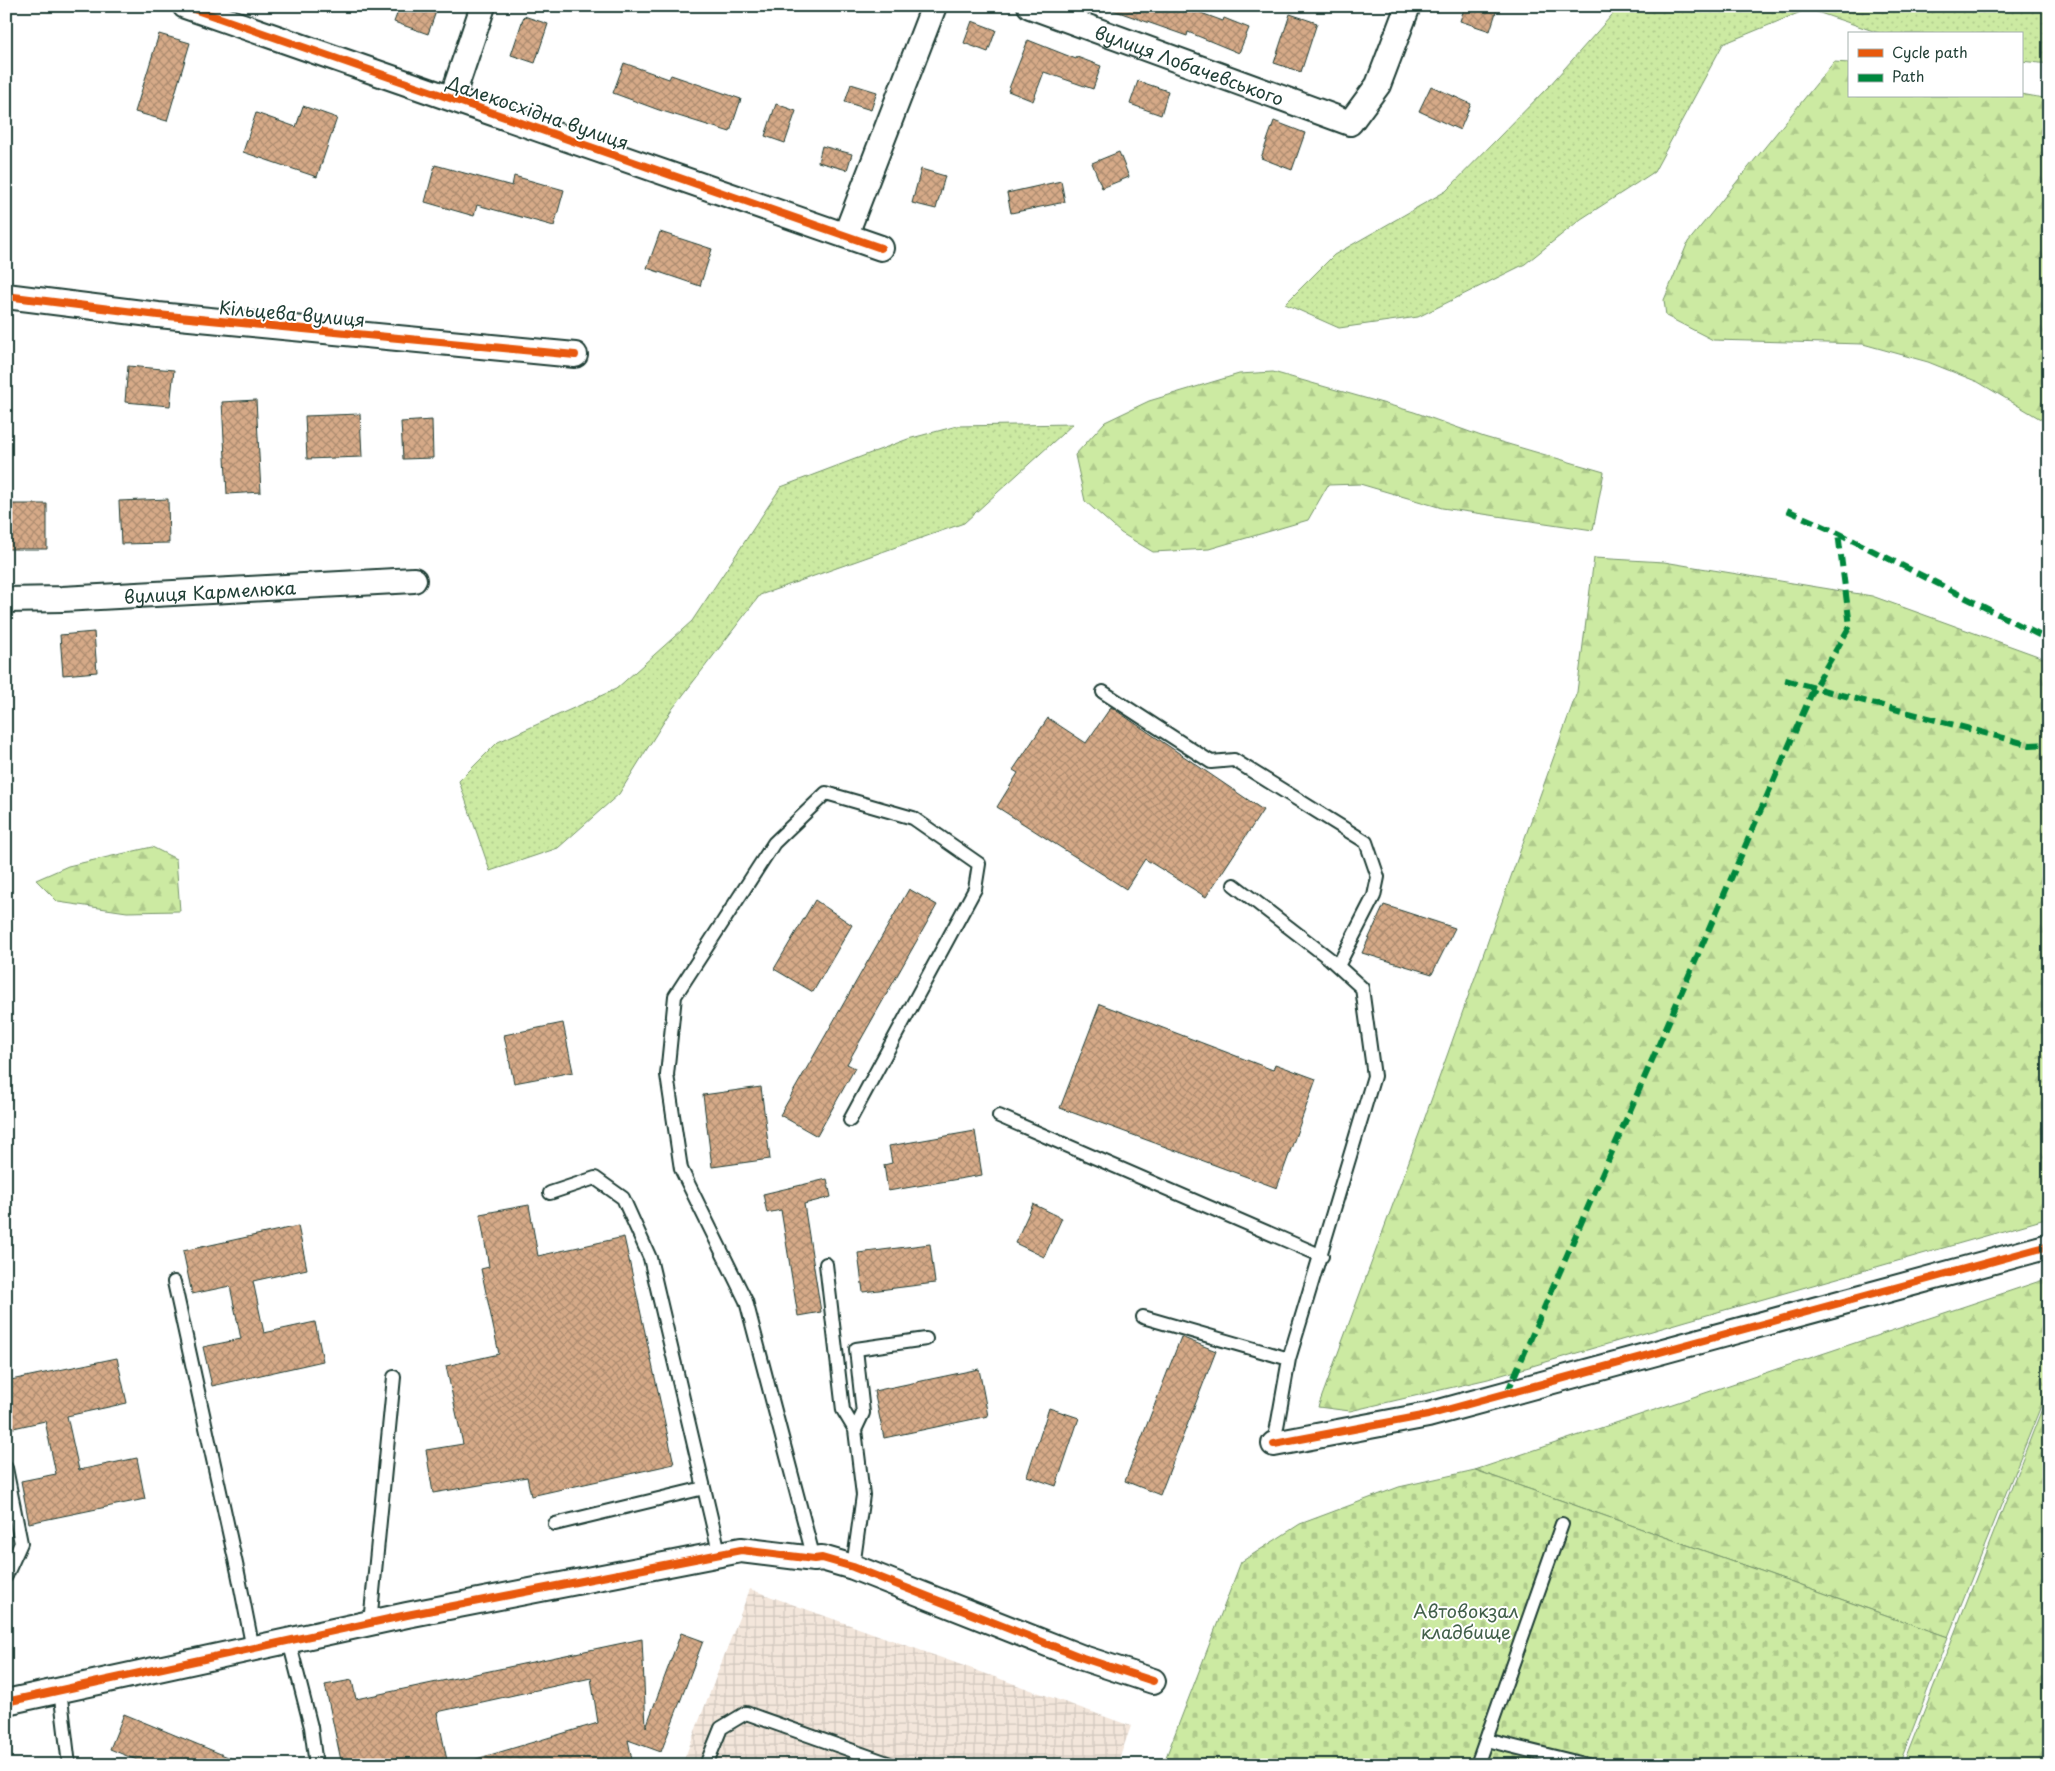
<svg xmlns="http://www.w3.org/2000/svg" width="2055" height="1771" font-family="'Playpen Sans',sans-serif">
  <defs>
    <pattern id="industrial-grid" width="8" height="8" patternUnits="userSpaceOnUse" patternTransform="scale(1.25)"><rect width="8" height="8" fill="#f3e6db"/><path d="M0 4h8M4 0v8" fill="none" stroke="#d0c6bd"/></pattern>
    <pattern id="grass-dots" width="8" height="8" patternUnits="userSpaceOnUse" patternTransform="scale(1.25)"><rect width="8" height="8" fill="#cceaa2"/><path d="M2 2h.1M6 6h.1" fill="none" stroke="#afca8c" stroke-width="1.8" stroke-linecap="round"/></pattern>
    <pattern id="forest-firs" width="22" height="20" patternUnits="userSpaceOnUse" patternTransform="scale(1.25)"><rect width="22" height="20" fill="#cceaa2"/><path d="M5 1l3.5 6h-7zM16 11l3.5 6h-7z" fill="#afca8c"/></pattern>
    <pattern id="cemetery-stones" width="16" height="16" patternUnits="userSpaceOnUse" patternTransform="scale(1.25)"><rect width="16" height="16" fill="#cceaa2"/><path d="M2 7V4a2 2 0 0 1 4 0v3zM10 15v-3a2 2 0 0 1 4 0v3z" fill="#afca8c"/></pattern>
    <pattern id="building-cross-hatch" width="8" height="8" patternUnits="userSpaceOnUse" patternTransform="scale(1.25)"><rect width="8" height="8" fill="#d6aa88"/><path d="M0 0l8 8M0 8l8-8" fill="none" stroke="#ad8c70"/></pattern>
  </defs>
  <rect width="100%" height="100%" fill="#fff"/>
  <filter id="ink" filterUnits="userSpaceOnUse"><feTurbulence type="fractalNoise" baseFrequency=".02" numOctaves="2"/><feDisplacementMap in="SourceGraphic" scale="10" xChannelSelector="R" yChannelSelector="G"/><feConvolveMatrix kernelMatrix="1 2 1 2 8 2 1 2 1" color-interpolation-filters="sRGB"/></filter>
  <g filter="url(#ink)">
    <path fill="url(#industrial-grid)" d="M 750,1589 L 1131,1726 L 1117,1765 L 682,1765 Z"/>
    <path fill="url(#grass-dots)" stroke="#76946b" d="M 1620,6 L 2049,6 L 2049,64 L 2021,61 L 2021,34 L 1882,34 L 1808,9 L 1723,44 L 1654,172 L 1581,219 L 1525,264 L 1418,317 L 1339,328 L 1285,304 L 1334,255 L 1446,191 L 1549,86 Z
      M 1073,424 L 964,523 L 760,595 L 670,712 L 619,794 L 558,848 L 490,871 L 459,781 L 498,742 L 616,689 L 692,621 L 781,487 L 908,439 L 957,426 Z"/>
    <path fill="url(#forest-firs)" stroke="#76946b" d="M 1834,62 L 1849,63 L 1849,96 L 2021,96 L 2021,94 L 2049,99 L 2049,424 L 1978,382 L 1928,362 L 1863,344 L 1713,340 L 1666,316 L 1664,300 L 1688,242 Z
      M 1273,372 L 1414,412 L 1484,437 L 1604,472 L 1593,530 L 1442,508 L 1360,484 L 1328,485 L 1308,520 L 1209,549 L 1153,552 L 1121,533 L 1085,501 L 1075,455 L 1105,422 L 1149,401 L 1239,374 Z
      M 1594,558 L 1664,562 L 1872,596 L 2049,660 L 2049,1218 L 1686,1321 L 1488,1379 L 1350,1411 L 1318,1407 L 1419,1134 L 1577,692 Z
      M 152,847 L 176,859 L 180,911 L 127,912 L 58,902 L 36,880 L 68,866 Z
      M 2049,1278 L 2049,1386 L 1948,1637 L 1475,1470 Z
      M 2049,1391 L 2049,1765 L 1903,1765 Z"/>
    <path fill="url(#cemetery-stones)" stroke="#76946b" d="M 1475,1470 L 1948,1637 L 1899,1765 L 1163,1765 L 1241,1562 L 1300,1524 L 1399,1487 Z"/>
    <path fill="url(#building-cross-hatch)" stroke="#1f3d34" d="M 400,6 L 438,6 L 428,34 L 394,22 Z
      M 1110,6 L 1182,6 L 1223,21 L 1224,18 L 1249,28 L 1239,53 L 1188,32 L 1187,36 L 1110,9 Z
      M 1465,6 L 1498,6 L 1490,31 L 1460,21 Z
      M 1290,14 L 1317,23 L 1301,72 L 1274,63 Z
      M 524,16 L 548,24 L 535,63 L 511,55 Z
      M 972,21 L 996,30 L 988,52 L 964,43 Z
      M 159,34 L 190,43 L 167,121 L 135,112 Z
      M 1028,40 L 1076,59 L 1077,57 L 1101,66 L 1093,89 L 1044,72 L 1033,101 L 1008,91 Z
      M 624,63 L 669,79 L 671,75 L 741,99 L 730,132 L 659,110 L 613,93 Z
      M 1138,81 L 1168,91 L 1161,115 L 1130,104 Z
      M 851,84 L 877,92 L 871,110 L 845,102 Z
      M 1431,86 L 1471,104 L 1460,130 L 1419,111 Z
      M 776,104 L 796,111 L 785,143 L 765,136 Z
      M 303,106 L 337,118 L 317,177 L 243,152 L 256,113 L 296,127 Z
      M 1274,121 L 1305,133 L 1292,170 L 1261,158 Z
      M 822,146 L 852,154 L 847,170 L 818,162 Z
      M 1119,152 L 1129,177 L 1102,188 L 1092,163 Z
      M 435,165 L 512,186 L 514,176 L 564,190 L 554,226 L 477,205 L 474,216 L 425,202 Z
      M 921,169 L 945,176 L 936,209 L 912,203 Z
      M 1061,181 L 1065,202 L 1011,213 L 1007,193 Z
      M 660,232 L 712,249 L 700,286 L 647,268 Z
      M 128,366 L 174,370 L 170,406 L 125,402 Z
      M 256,400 L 261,492 L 227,494 L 222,402 Z
      M 360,414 L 362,457 L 307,459 L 305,416 Z
      M 432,420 L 433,458 L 403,459 L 401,422 Z
      M 168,499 L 169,543 L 121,544 L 119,501 Z
      M 6,504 L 47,504 L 47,549 L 6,549 Z
      M 94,632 L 97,672 L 63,675 L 60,635 Z
      M 1111,707 L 1263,810 L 1206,897 L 1145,859 L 1126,889 L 997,807 L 1018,773 L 1013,770 L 1048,718 L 1086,743 Z
      M 909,889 L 937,905 L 847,1064 L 855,1068 L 817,1136 L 780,1115 Z
      M 815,900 L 852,925 L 813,992 L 774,969 Z
      M 1384,905 L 1455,928 L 1432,974 L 1362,953 Z
      M 1100,1004 L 1273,1070 L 1275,1064 L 1316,1079 L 1277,1188 L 1060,1108 Z
      M 563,1023 L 573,1072 L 514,1083 L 504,1035 Z
      M 761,1087 L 770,1159 L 712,1167 L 703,1095 Z
      M 975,1131 L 982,1175 L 888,1191 L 884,1165 L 892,1163 L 889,1146 Z
      M 827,1179 L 831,1197 L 804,1204 L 821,1312 L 798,1316 L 781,1210 L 767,1213 L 763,1194 Z
      M 1033,1204 L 1062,1218 L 1044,1257 L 1015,1243 Z
      M 529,1205 L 538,1256 L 624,1237 L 674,1464 L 531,1496 L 527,1477 L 433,1493 L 426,1450 L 463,1444 L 446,1366 L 499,1354 L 481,1269 L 489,1267 L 480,1214 Z
      M 298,1226 L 307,1269 L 253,1281 L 264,1333 L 315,1322 L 323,1361 L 212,1386 L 203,1347 L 241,1339 L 230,1286 L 192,1294 L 183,1251 Z
      M 930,1244 L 935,1283 L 863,1292 L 858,1253 Z
      M 1181,1337 L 1216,1351 L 1160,1495 L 1125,1481 Z
      M 117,1358 L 127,1403 L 67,1416 L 79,1470 L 137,1458 L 145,1499 L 29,1523 L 21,1481 L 56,1474 L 45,1421 L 9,1429 L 6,1415 L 6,1381 Z
      M 979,1369 L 988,1416 L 884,1438 L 874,1391 Z
      M 1049,1408 L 1079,1418 L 1056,1486 L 1027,1476 Z
      M 681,1633 L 703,1641 L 661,1752 L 628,1740 L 633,1765 L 474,1765 L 473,1760 L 598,1723 L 591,1678 L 437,1712 L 448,1765 L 342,1765 L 325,1685 L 352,1680 L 356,1699 L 642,1639 L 646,1727 Z
      M 124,1714 L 245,1764 L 245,1765 L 149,1765 L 110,1749 Z"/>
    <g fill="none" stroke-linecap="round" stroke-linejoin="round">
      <g stroke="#1f3d34" stroke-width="16">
        <path id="service" d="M 1103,692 L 1211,762 L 1234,760 L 1366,842 L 1378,877 L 1374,896 L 1338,966
          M 1234,885 L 1330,959 L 1362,988 L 1374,1076 L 1289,1359 L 1274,1444
          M 999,1116 L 1322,1256
          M 550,1193 L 595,1178 L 623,1198 L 650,1258 L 720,1556
          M 826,1264 L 843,1410 L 855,1430 L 863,1495 L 853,1567
          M 174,1282 L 238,1573 L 253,1649
          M 1143,1317 L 1289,1359
          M 855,1430 L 863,1413 L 856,1349 L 926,1339
          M 6,1468 L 21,1543 L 6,1576
          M 555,1524 L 704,1488
          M 814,1559 L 746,1301 L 681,1169 L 667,1075 L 675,996 L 774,843 L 826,793 L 913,818 L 979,864 L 975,889 L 850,1120
          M 370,1623 L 394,1377
          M 289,1641 L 311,1727 L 316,1765
          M 60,1690 L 69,1765
          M 1486,1740 L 1588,1765
          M 706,1765 L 721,1728 L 746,1713 L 893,1765
          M 1477,1765 L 1562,1524"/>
      </g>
      <g stroke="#1f3d34" stroke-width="28">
        <g id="minor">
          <path d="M 185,6 L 881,248"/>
          <path id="s1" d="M 1030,6 L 1350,123 L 1378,85 L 1408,6"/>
          <path d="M 452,98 L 483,6"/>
          <path d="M 846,234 L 934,6"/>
          <path d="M 6,296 L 158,315 L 575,355"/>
          <path id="s2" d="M 6,600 L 62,599 L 414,580"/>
          <path d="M 1274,1444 L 1428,1415 L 2049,1246"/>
          <path d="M 6,1702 L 407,1615 L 741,1550 L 814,1559 L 822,1558 L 853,1567 L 1083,1658 L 1153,1681"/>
        </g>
      </g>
      <use href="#service" stroke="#fff" stroke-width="12"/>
      <use href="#minor" stroke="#fff" stroke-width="24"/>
      <path stroke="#00873e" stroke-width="6" stroke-dasharray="12 6" stroke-linecap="butt" d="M 1787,510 L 1838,533 L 2049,640
        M 1785,680 L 2030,745 L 2049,744
        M 1507,1393 L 1814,688 L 1850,626 L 1838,533"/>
      <g stroke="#fff" stroke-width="11">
        <path id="cycleway" d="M 185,6 L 881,248
          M 6,296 L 158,315 L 575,355
          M 1274,1444 L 1428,1415 L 2049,1246
          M 6,1702 L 407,1615 L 741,1550 L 814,1559 L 822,1558 L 853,1567 L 1083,1658 L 1153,1681"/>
      </g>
      <use href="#cycleway" stroke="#e8590c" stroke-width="8"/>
    </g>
  </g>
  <g text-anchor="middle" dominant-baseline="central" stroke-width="4" stroke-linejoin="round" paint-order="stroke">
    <g font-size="18" fill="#1f3d34" stroke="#fff">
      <text stroke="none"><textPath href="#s1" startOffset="170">вулиця Лобачевського</textPath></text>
      <text transform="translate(538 112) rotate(19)">Далекосхідна вулиця</text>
      <text transform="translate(292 313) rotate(5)">Кільцева вулиця</text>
      <text stroke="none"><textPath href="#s2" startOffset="204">вулиця Кармелюка</textPath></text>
    </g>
    <g font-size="18" fill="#42604a" stroke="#fff">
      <text x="1466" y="1610">Автовокзал<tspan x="1466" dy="21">кладбище</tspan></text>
    </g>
  </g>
  <rect width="2055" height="1771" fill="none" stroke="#fff" stroke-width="25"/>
  <rect x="12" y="12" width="2030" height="1746" fill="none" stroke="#1f3d34" stroke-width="2" filter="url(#ink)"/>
  <rect x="1848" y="32" width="175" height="65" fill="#ffffff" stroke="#a5b1ae"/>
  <rect x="1858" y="49" width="25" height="8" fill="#e8590c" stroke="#a5b1ae"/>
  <text x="1892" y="58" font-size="15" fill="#1f3d34">Cycle path</text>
  <rect x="1858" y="74" width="25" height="8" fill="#00873e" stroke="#a5b1ae"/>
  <text x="1892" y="82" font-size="15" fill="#1f3d34">Path</text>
</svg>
